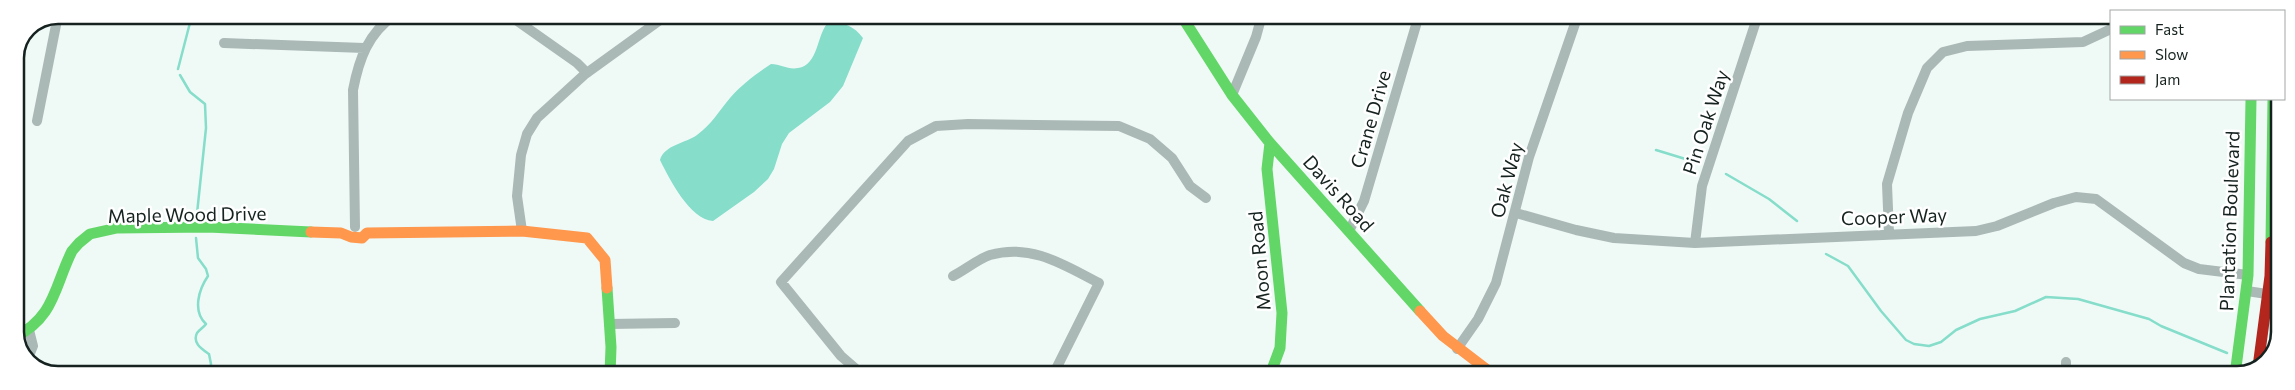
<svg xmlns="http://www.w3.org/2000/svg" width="2295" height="390" font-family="Commissioner,sans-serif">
  <rect width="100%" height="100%" fill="#effaf7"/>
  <path fill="#85ddca" d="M 829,21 C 845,23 854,26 863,38 L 843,86 L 830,102 L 789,133 L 782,144 L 774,169 L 768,179 L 754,192 L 713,221 C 690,220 669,178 660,160 C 664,145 686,143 697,135 C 712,124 718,112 730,98 C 741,85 757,73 771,64 C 781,64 788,70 798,68 C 819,65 816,35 829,21 Z"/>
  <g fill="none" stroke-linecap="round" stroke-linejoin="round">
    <path stroke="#85ddca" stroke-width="2.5" d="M 178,69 L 192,15
      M 180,75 L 190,92 L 205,104 L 206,128 L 196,223
      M 1656,150 L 1692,161
      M 1726,174 L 1769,199 L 1797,221
      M 196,238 L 198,258 L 206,269 L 208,276 C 199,289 192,311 206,324 C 204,327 199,330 197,333 C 192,343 202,349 209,354 L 211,364 L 209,375
      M 1826,254 L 1848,266 L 1881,311 L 1906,340 L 1914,344 L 1929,346 L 1941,342 L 1956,330 L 1980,319 L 2015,311 L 2046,297 L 2078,299 L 2149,319 L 2161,326 L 2227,353
      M 34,361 L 54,375"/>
    <path stroke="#abb9b6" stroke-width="10" d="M 509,15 L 577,63 L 587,73
      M 224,43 L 364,48
      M 1232,95 L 1256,37 L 1262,15
      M 37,121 L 58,15
      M 1516,213 L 1576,230 L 1614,238 L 1695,243 L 1976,231 L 1997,226 L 2054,203 L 2076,197 L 2096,199 L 2184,263 L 2199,269 L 2248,275
      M 355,227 L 353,90 C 359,59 368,33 395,15
      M 522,231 L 517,196 L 521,155 L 527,134 L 537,118 L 584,75 L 667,15
      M 1349,231 L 1364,201 L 1419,15
      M 1889,234 L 1887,184 L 1908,113 L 1927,68 L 1943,52 L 1967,46 L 2083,42 L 2111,29
      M 1695,243 L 1702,186 L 1758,15
      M 953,276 C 965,270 978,259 990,255 C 1031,243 1064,265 1099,283 L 1053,375
      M 2247,291 L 2280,296
      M 609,324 L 675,323
      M 15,327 L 29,330 L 33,346 L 27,361
      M 1457,349 L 1478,319 L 1496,283 L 1529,157 L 1578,15
      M 2066,362 L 2066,375
      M 863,375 L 841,356 L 781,282 L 908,141 L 936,126 L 968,124 L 1119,126 L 1150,139 L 1172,158 L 1190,186 L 1206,198"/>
    <path stroke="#63d668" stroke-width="11" d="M 1181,15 L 1232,95 L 1270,143 L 1420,311
      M 1270,143 L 1267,169 L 1282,313 L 1280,348 L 1270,375
      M 2271,242 L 2273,99
      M 607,288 L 611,347 L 610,375
      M 15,337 C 55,317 54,287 72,251 L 79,243 L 90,234 L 117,228 L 208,227 L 311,232
      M 2235,375 L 2248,275 L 2251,99"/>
    <path stroke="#ff974d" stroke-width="11" d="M 311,232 L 341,233 L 351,237 L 362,238 L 367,233 L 522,231 L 587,238 L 605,260 L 607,288
      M 1420,311 L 1443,336 L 1494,375"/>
    <path stroke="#b3261e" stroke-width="11" d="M 2258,367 L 2270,276 L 2271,242"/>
  </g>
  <g text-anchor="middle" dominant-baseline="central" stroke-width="5" stroke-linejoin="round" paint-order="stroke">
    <g font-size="19" fill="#15221f" stroke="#fff">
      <text transform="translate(1370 119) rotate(-74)">Crane Drive</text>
      <text transform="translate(1705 122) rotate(-72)">Pin Oak Way</text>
      <text transform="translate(1506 180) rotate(-75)">Oak Way</text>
      <text transform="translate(1339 193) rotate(48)">Davis Road</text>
      <text transform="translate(187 214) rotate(-1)">Maple Wood Drive</text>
      <text transform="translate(1894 216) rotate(-2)">Cooper Way</text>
      <text transform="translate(2229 221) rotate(-88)">Plantation Boulevard</text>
      <text transform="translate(1259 261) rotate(-95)">Moon Road</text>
    </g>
  </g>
  <path d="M0 0H2295V390H0ZM58 24H2237A34 34 0 0 1 2271 58V332A34 34 0 0 1 2237 366H58A34 34 0 0 1 24 332V58A34 34 0 0 1 58 24Z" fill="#fff" fill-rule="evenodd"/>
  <path fill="none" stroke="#15221f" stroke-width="2.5" d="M58 24H2237A34 34 0 0 1 2271 58V332A34 34 0 0 1 2237 366H58A34 34 0 0 1 24 332V58A34 34 0 0 1 58 24Z"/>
  <rect x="2110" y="10" width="175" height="90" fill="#ffffff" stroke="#a1a7a5"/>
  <rect x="2120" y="26" width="25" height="8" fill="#63d668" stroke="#a1a7a5"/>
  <text x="2155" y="35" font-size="15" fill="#15221f">Fast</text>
  <rect x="2120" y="51" width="25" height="8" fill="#ff974d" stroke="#a1a7a5"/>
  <text x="2155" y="60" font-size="15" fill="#15221f">Slow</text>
  <rect x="2120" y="76" width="25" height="8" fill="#b3261e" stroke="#a1a7a5"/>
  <text x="2155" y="85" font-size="15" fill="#15221f">Jam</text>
</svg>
